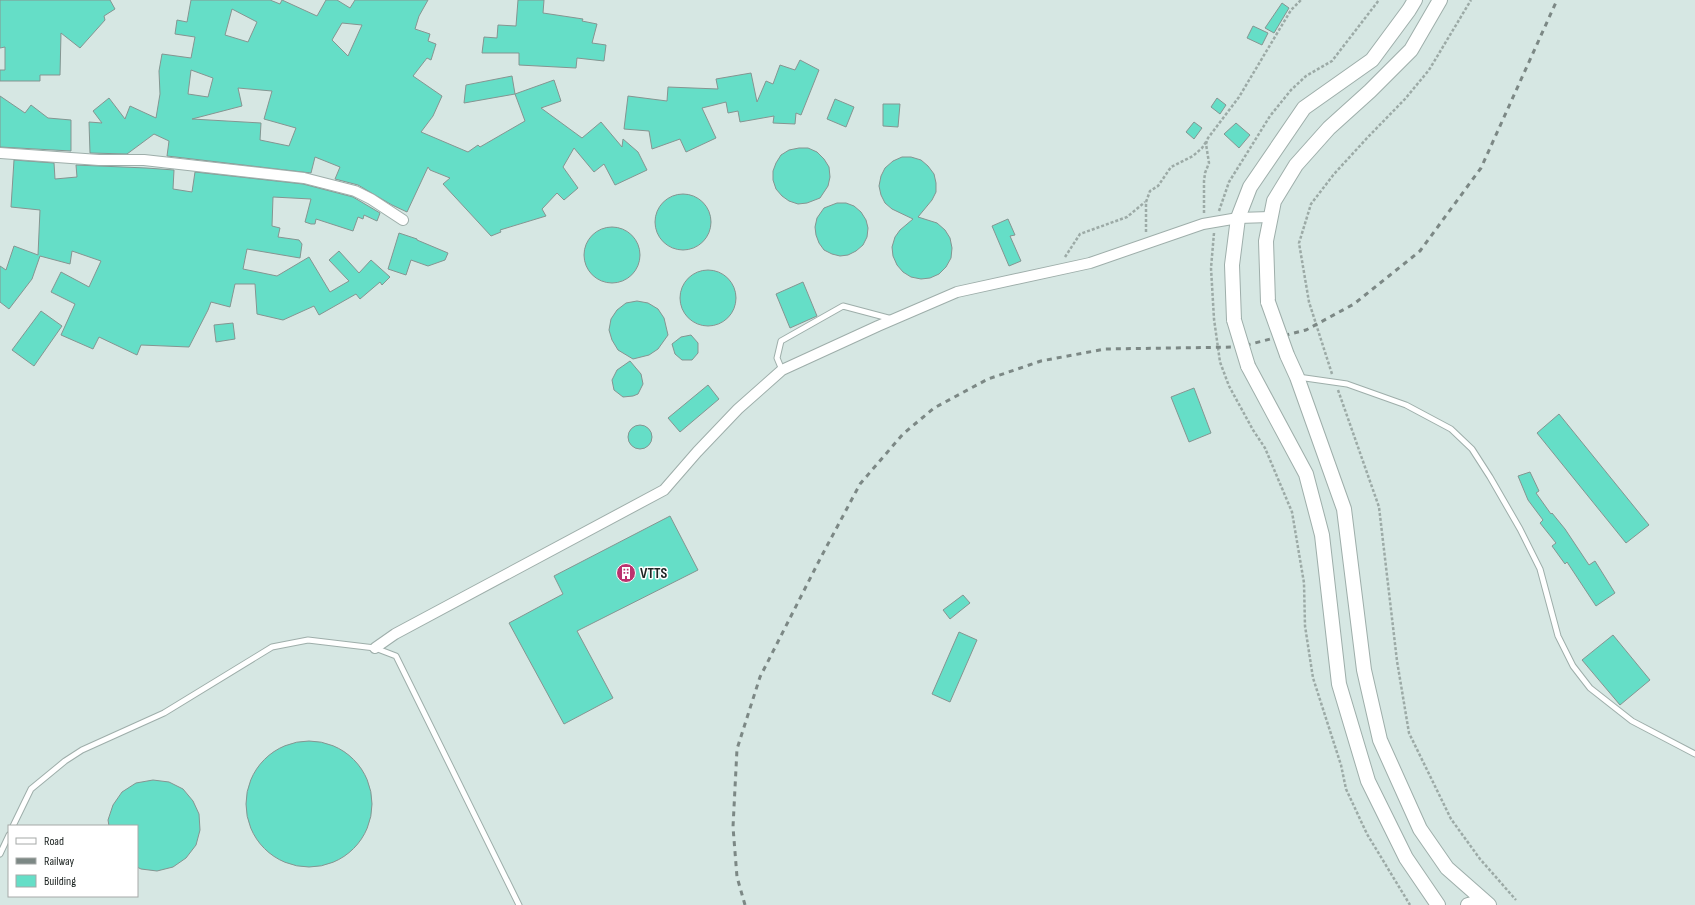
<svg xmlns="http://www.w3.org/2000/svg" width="1695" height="905" font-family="'Sofia Sans Condensed',sans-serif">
  <rect width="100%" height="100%" fill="#d6e7e3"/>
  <path fill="#65dec7" stroke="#859591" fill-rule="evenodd" d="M 0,0 L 110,0 L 115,9 L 104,16 L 105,20 L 80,48 L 61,33 L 60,75 L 40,75 L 40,81 L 0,81 L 0,70 L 5,70 L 5,47 L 0,48 Z
    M 191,0 L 270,0 L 280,4 L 282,0 L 317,16 L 326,0 L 337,0 L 350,8 L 355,0 L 428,0 L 419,16 L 415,29 L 430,34 L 428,41 L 436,44 L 431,60 L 427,58 L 413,76 L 442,96 L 433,116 L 421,132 L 468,152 L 478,145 L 480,147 L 525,121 L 515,94 L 554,80 L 561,101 L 541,108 L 582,138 L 601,122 L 622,147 L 623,139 L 638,152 L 647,170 L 615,185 L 604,164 L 594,172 L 574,148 L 563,167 L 578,188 L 564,200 L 557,193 L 542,209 L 546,216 L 500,230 L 501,232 L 491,236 L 443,184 L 450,178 L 430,170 L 428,167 L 407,212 L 392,205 L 358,185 L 335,179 L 340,167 L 315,157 L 311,173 L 167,156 L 169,141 L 154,134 L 127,154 L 90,153 L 89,122 L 102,123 L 93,111 L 109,98 L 125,119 L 130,106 L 156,118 L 160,94 L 159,71 L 162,54 L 191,58 L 195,37 L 175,34 L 177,20 L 187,22 ZM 232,9 L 257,22 L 248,42 L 225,35 ZM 342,23 L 362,25 L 348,56 L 332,40 ZM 191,70 L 213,78 L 208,97 L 188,94 ZM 238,88 L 272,91 L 264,119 L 296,128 L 289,146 L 260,140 L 261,123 L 192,119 L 242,106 Z
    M 518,0 L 544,0 L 543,13 L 583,19 L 582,21 L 597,24 L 592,43 L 606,45 L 604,61 L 577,58 L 576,68 L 519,65 L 519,53 L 482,53 L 484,37 L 497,38 L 498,25 L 516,26 Z
    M 1282,3 L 1289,8 L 1274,33 L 1265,28 Z
    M 1253,26 L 1268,33 L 1262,45 L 1247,38 Z
    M 800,60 L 819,70 L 801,115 L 796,113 L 795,124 L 773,123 L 774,116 L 740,122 L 738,111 L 728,113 L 726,102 L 702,108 L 716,138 L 686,152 L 680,139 L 652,149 L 649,131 L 624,129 L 628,96 L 667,101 L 668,87 L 718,89 L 716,79 L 751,73 L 757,102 L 766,81 L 773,84 L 780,65 L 795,70 Z
    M 512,76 L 515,94 L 464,103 L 466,85 Z
    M 0,96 L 25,113 L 31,105 L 48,118 L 71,120 L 71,151 L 0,147 Z
    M 1217,98 L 1226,105 L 1220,114 L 1211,107 Z
    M 835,99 L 854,107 L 846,127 L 827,119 Z
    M 883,104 L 900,104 L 898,127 L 883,126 Z
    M 1194,122 L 1202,128 L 1194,139 L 1186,132 Z
    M 1236,123 L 1250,135 L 1239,148 L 1224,134 Z
    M 799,148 L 808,148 L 817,152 L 824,159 L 829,167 L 830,177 L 828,186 L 820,198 L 807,203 L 798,204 L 789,201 L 782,196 L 776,189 L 773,180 L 773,171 L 776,163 L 781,155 L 789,150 Z
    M 902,157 L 911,157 L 921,160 L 928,166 L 934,174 L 936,183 L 936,192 L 932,200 L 918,217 L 937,223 L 945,230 L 950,238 L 952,248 L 951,258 L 946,267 L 939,274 L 930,278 L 921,279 L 911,277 L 903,272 L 897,265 L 893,256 L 892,247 L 895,237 L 900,230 L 913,219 L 892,209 L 885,203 L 881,195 L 879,186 L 881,176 L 885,168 L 893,161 Z
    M 14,160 L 54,163 L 55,179 L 77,177 L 76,165 L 146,168 L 174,170 L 173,189 L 192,192 L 195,172 L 303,184 L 353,197 L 380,213 L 377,221 L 364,215 L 363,219 L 358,217 L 353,231 L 316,219 L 315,224 L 311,224 L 305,222 L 311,199 L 273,197 L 272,226 L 280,228 L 278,237 L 299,240 L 302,244 L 300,258 L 247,249 L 243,269 L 277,276 L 309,257 L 330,292 L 349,281 L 329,260 L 339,251 L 359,273 L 371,260 L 390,277 L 382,285 L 380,282 L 360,299 L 356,294 L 319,315 L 314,306 L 283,320 L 257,314 L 255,284 L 235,284 L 230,307 L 211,302 L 208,310 L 189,347 L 141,345 L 137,355 L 99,337 L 93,349 L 61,335 L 75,304 L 51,292 L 61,272 L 89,287 L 101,261 L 72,251 L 70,264 L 40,256 L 32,279 L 9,309 L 0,302 L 0,266 L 6,270 L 14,246 L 38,255 L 40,210 L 11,207 Z
    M655 222a28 28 0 1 1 56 0a28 28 0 1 1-56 0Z
    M 837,203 L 846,203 L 854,206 L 861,212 L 866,220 L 868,228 L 867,237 L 863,245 L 856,251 L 848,255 L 840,256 L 832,254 L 824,250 L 819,243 L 816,235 L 815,227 L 817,218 L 824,208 Z
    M 1008,219 L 1015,235 L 1010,236 L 1021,261 L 1009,266 L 992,226 Z
    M584 255a28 28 0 1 1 56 0a28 28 0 1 1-56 0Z
    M 399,233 L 417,239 L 417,240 L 448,253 L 445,260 L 428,266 L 411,260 L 406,275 L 388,269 Z
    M680 298a28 28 0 1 1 56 0a28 28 0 1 1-56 0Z
    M 803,282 L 817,316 L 790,328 L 776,294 Z
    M 637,301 L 648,303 L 658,309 L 664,318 L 668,335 L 658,349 L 649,355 L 633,359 L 618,350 L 612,340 L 609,330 L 611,319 L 617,310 L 626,303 Z
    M 41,311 L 62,326 L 34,366 L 12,350 Z
    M 233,323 L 235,339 L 216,342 L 214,325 Z
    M 691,335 L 698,343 L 698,353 L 692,360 L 682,360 L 675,354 L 672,344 L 681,337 Z
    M 630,361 L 641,374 L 643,384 L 638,394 L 633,396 L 623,397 L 614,390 L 612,380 L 617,370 Z
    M 708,385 L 719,399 L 680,432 L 668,418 Z
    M 1194,388 L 1211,433 L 1189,442 L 1171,397 Z
    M 1559,414 L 1649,525 L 1626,543 L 1537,433 Z
    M628 437a12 12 0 1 1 24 0a12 12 0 1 1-24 0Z
    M 1530,472 L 1539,491 L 1536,493 L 1551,514 L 1552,513 L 1565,529 L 1589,565 L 1595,561 L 1615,593 L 1596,606 L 1567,562 L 1565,564 L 1552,546 L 1556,543 L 1540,523 L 1543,520 L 1528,500 L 1518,476 Z
    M 670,516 L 698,570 L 577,631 L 613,698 L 564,724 L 509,623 L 563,594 L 554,576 Z
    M 963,595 L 970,603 L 950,619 L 943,610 Z
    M 959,632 L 977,640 L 950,702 L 932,694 Z
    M 1613,635 L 1650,680 L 1620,705 L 1582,660 Z
    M246 804a63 63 0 1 1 126 0a63 63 0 1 1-126 0Z
    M 153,780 L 169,782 L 183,789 L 193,801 L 199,814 L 200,830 L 196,845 L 186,858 L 173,867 L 157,871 L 141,869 L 137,867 L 137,826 L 109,826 L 108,820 L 113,805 L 122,792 L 136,783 Z"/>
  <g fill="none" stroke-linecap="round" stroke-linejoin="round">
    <g stroke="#9eaeaa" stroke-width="7">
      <path id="service" d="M 782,370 L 777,358 L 781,341 L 843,306 L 892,319
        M 1298,377 L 1347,384 L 1406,405 L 1451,429 L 1472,449 L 1490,477 L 1520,529 L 1540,569 L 1558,636 L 1573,666 L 1590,688 L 1632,721 L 1695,754
        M 13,826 L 31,789 L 65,761 L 82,750 L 164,713 L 272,647 L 308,640 L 375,648 L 396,656 L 519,905
        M 0,854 L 9,835"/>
    </g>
    <g stroke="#9eaeaa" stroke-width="12">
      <path id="minor" d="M 0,153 L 99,160 L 144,160 L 304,178 L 355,191 L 371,199 L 403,220
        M 375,648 L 395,634 L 664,490 L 697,452 L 738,409 L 782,370 L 878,326 L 957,292 L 1090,263 L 1203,224 L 1238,218 L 1270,217"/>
    </g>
    <g stroke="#9eaeaa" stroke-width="16">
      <path id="secondary" d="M 1268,302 L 1266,241 L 1274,201 L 1296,165 L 1329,128 L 1370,91 L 1411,50 L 1440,0
        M 1234,320 L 1232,265 L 1238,218 L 1250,187 L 1304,108 L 1372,60 L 1409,10 L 1415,0
        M 1287,355 L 1297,377 L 1344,509 L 1364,670 L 1380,740 L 1420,829 L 1447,868 L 1489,905
        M 1248,366 L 1306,474 L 1322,535 L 1339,684 L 1368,781 L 1406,858 L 1438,905
        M 1468,905 L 1481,902 L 1489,905"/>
    </g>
    <path stroke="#9caaa6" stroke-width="2.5" stroke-dasharray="3 2" stroke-linecap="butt" d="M 1219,211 L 1229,182 L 1270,116 L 1291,90 L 1306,76 L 1332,61 L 1379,0
      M 1204,213 L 1204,181 L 1205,173 L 1209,163 L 1206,144 L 1208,138 L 1239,97 L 1291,10 L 1301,0
      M 1146,232 L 1146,202 L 1150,191 L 1158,186 L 1171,167 L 1193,156 L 1202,148 L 1206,142
      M 1214,233 L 1211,268 L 1214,319 L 1220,362 L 1229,386 L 1253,430 L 1265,448 L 1292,512 L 1304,583 L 1305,626 L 1313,678 L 1341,765 L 1346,789 L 1367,834 L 1410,905
      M 1065,257 L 1080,234 L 1127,217 L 1145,202
      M 1332,374 L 1309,302 L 1299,243 L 1311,204 L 1334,174 L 1368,137 L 1405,99 L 1429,70 L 1471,0
      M 1338,390 L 1379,507 L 1397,661 L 1409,733 L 1451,819 L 1480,859 L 1516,900"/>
    <use href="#service" stroke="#fff" stroke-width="5"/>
    <use href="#minor" stroke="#fff" stroke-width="10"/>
    <use href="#secondary" stroke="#fff" stroke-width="14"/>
    <path stroke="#7c8885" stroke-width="3" stroke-dasharray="5 5" stroke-linecap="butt" d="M 745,905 L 737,877 L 733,827 L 737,749 L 760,677 L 820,559 L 860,484 L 903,434 L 934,408 L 988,379 L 1041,361 L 1105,349 L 1239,347 L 1306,330 L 1354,304 L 1420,251 L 1481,168 L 1557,0"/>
    <g stroke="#9eaeaa" stroke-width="16" stroke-linecap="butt">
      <path id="secondary-bridge" d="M 1268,302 L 1287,355
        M 1234,320 L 1248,366"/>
    </g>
    <use href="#secondary-bridge" stroke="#fff" stroke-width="14"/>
  </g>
  <defs>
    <g id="building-disc" transform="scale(1)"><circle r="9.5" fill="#bc326e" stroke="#fff"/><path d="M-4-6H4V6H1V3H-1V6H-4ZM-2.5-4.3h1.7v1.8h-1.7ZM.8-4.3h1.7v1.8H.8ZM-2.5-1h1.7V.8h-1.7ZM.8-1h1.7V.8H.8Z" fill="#fff"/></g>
  </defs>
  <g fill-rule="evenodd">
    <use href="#building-disc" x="626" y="573"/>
  </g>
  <g text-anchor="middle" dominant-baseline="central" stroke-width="3" stroke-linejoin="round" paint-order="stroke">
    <g font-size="15" font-weight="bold" fill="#202725" stroke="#fff" text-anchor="start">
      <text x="640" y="573">VTTS</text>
    </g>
  </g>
  <rect x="8" y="825" width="130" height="72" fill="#ffffff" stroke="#a6a9a8"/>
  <rect x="16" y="838" width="20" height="6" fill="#ffffff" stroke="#a6a9a8"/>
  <text x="44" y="845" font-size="12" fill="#202725">Road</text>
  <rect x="16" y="858" width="20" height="6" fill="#7c8885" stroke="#a6a9a8"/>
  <text x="44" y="865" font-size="12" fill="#202725">Railway</text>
  <rect x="16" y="875" width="20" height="12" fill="#65dec7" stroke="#a6a9a8"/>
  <text x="44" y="885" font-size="12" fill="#202725">Building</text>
</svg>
